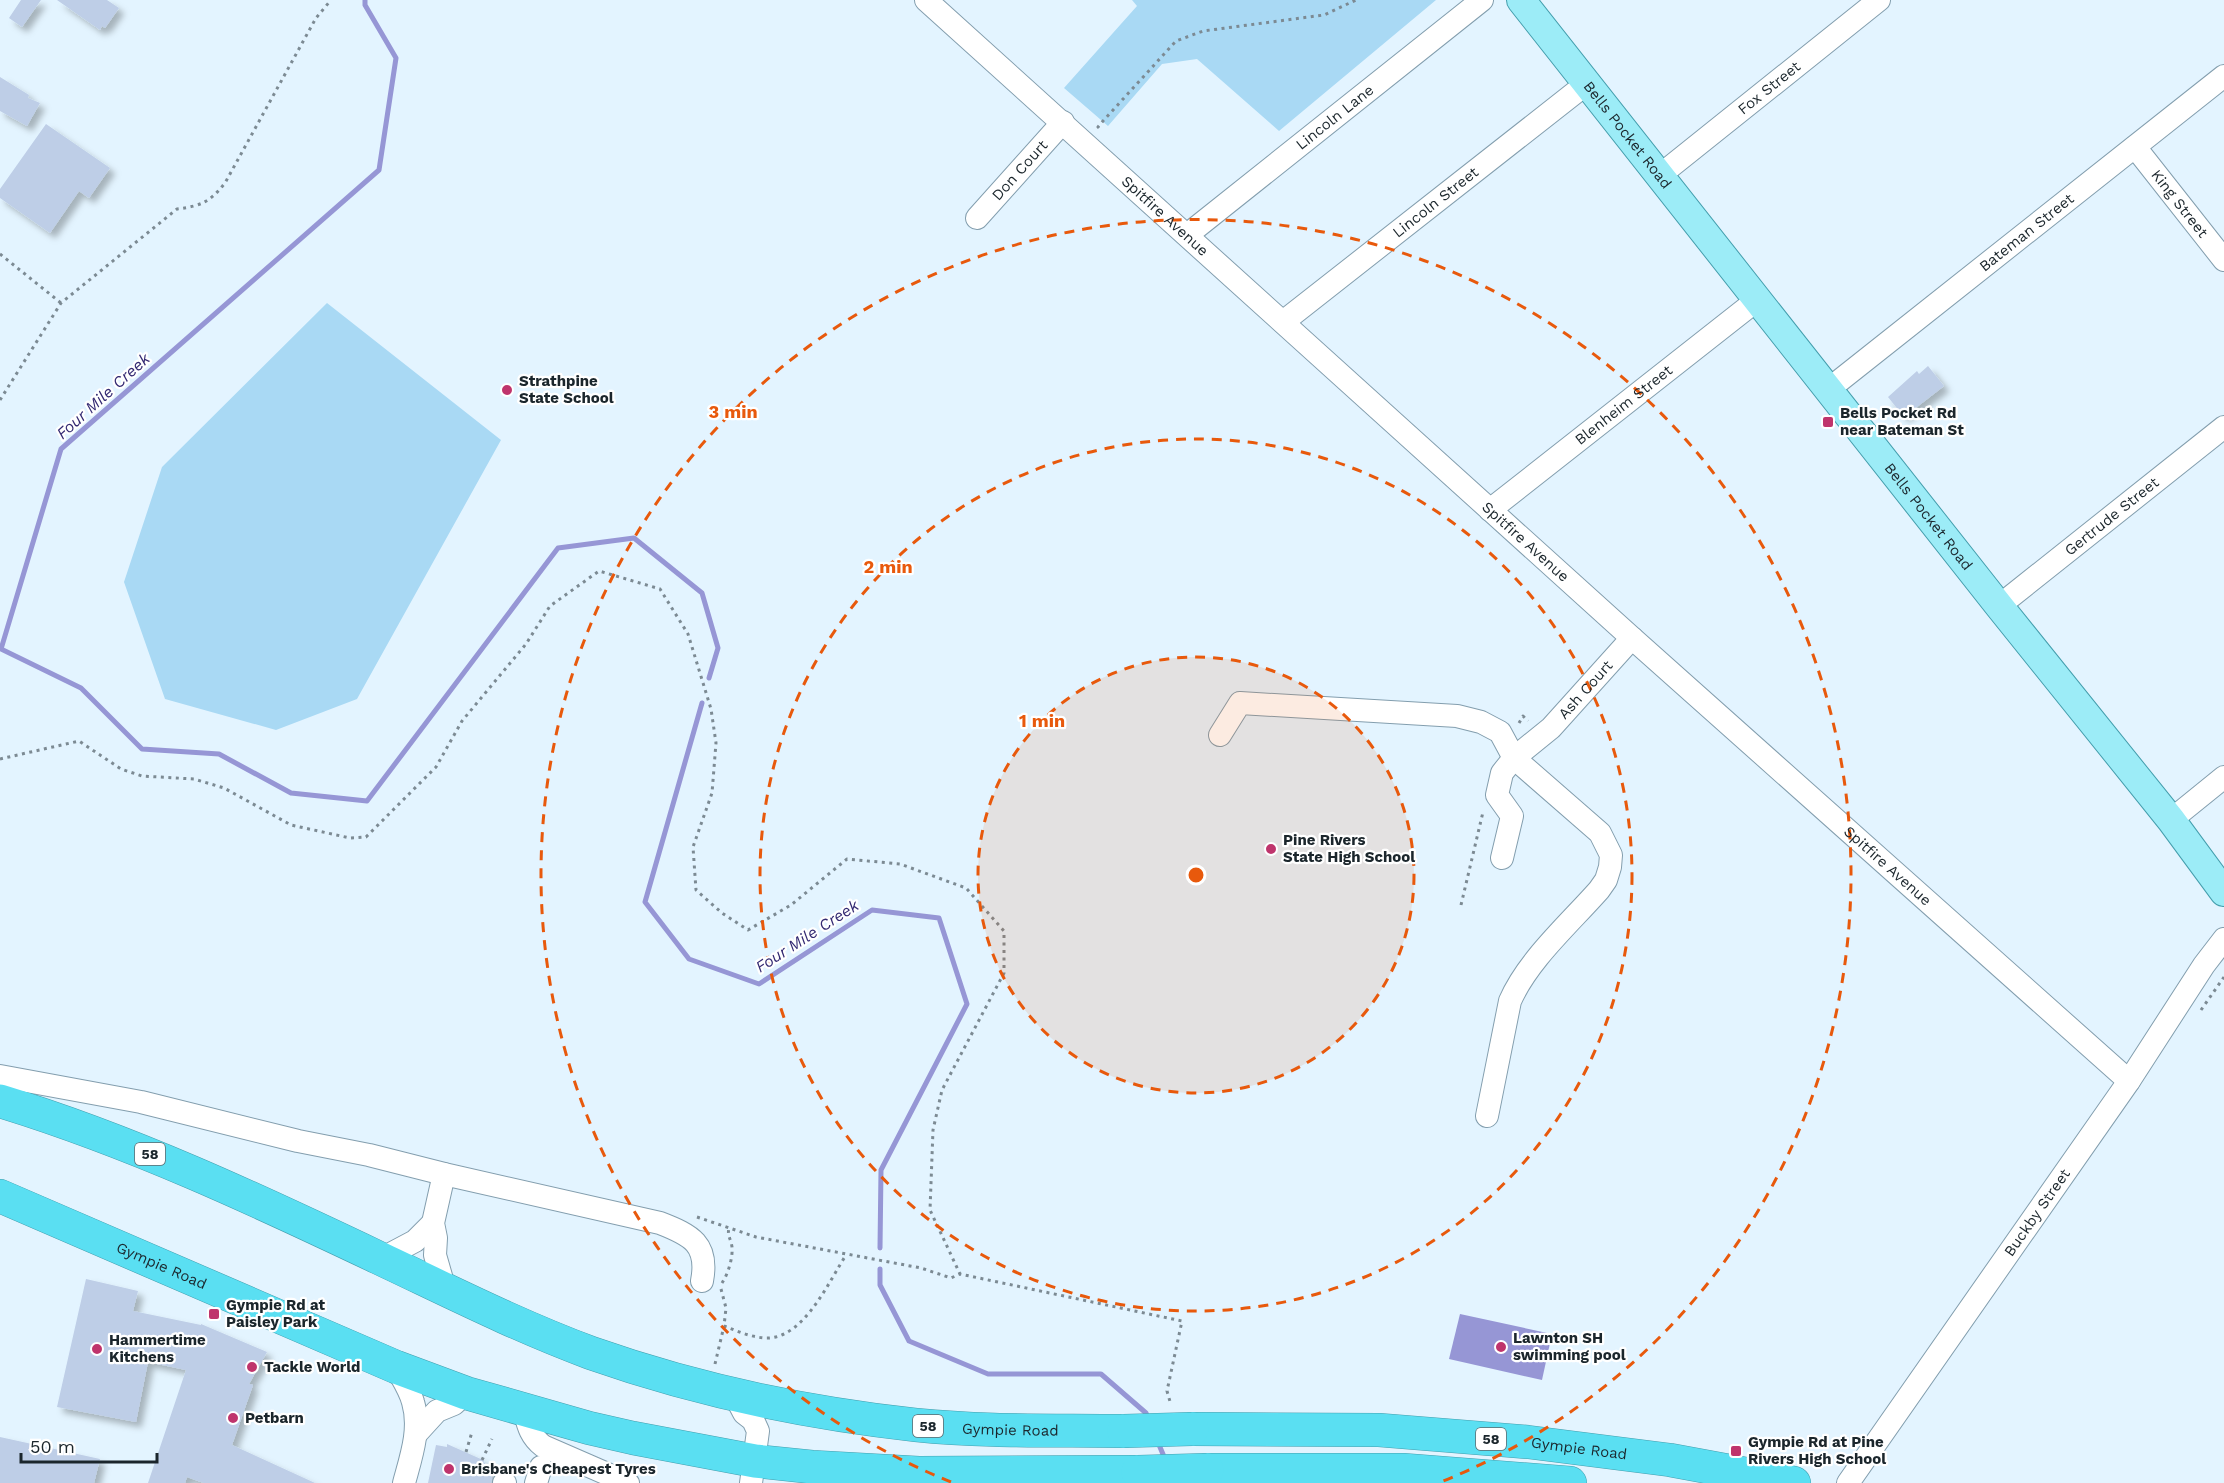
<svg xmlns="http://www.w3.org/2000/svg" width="2224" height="1483" font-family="'Work Sans',sans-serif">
  <defs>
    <filter id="shadow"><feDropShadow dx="5.5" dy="5.5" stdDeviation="3" flood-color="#0004"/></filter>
  </defs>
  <rect width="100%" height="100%" fill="#e3f4ff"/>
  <path fill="#a9d9f4" d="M 1132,0 L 1436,0 L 1279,131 L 1197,59 L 1162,64 L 1108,126 L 1064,88 L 1137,6 Z
    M 327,303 L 501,440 L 357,699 L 276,730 L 165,699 L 124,582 L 162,467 Z"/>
  <path fill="#9696d5" d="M 1460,1314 L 1552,1334 L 1542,1380 L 1449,1359 Z"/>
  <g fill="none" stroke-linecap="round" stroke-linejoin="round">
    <path stroke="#9696d5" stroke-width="5" d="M 365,0 L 365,5 L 396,58 L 379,170 L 61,449 L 1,649 L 81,688 L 142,749 L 219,754 L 291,793 L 367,801 L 558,548 L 634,538 L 702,593 L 718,648 L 709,678
      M 702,703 L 645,902 L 689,959 L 759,984 L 872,910 L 939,918 L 967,1004 L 881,1170 L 880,1248
      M 880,1269 L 880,1285 L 909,1341 L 988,1374 L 1101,1374 L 1146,1413 L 1149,1420
      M 1157,1440 L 1165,1459"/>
  </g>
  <path fill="#becee7" filter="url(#shadow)" d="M 21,0 L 41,0 L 22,27 L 9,18 Z
    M 57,0 L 107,0 L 119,8 L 105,28 L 102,26 L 100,30 Z
    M 0,77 L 29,95 L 28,98 L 40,103 L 27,126 L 0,111 Z
    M 46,124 L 110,168 L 89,198 L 79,191 L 50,233 L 0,198 L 0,189 Z
    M 1928,366 L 1944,386 L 1904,417 L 1888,397 L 1917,371 L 1919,374 Z
    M 86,1279 L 138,1291 L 133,1311 L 201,1325 L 201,1324 L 267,1352 L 249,1384 L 253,1385 L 232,1445 L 315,1483 L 204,1483 L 187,1477 L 185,1483 L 148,1483 L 186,1370 L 148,1362 L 136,1422 L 57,1407 Z
    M 0,1437 L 100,1459 L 94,1483 L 0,1483 Z
    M 447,1444 L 483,1460 L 492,1476 L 491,1483 L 428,1483 L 436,1445 L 447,1447 Z"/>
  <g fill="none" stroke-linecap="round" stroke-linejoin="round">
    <g stroke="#839eae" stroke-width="24">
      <g id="minor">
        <path id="s1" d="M 926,0 L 1632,638 L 2129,1081"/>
        <path id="s2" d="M 2135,147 L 2224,260"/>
        <path id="s3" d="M 1659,176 L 1879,0"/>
        <path id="s4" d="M 977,218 L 1063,122"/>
        <path id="s5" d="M 1187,235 L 1482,0"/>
        <path id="s6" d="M 1283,322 L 1586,84"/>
        <path id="s7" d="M 1829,389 L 2224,76"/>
        <path id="s8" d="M 1490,510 L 1757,300"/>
        <path id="s9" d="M 1999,606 L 2224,427"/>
        <path d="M 1220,735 L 1240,703 L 1457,716 L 1481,722 L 1500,732 L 1514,758 L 1600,833 L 1611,855 L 1610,867 L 1606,880 L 1599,890 C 1569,924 1528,960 1510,1001 L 1487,1116"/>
        <path d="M 2171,820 L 2224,777"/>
        <path id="s10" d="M 1502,858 L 1512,816 L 1497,795 L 1502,773 L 1514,758 L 1551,728 L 1632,638"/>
        <path d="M 0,1076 L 141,1102 L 298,1141 L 369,1155 L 444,1174 L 660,1223 C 691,1235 709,1244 702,1281"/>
        <path d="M 444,1174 L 433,1223 L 436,1238 L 435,1255 L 445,1290"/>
        <path d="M 381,1259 L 415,1241 L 433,1223"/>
        <path d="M 396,1367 C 402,1378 410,1390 413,1402 C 421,1429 411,1457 404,1483"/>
        <path d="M 734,1394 L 744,1413 L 753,1420 L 758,1431 L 751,1483"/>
        <path d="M 524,1410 C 528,1425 530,1436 543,1446 L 628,1483"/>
        <path d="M 416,1434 L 437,1411 L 454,1404 L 466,1393"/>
        <path d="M 504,1483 L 505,1483"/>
        <path d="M 536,1483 L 541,1467"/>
        <path id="s11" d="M 1848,1483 L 2129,1081 L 2204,965 L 2224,939"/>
      </g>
    </g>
    <g stroke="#449ead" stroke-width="30">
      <g id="major">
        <path id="s12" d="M 1521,0 L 1999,606 L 2171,820 L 2224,892"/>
      </g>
    </g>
    <g stroke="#449ead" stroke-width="34">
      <g id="highway">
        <path id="s13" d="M 0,1101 C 131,1141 255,1199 379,1258 C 449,1291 518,1326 591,1353 C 696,1390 806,1413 916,1425 C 985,1432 1055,1430 1124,1431"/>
        <path id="s14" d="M 0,1196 L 396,1367 L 466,1393 L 589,1428 L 633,1438 L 755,1461 L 812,1467 L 919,1473 L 1138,1472"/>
        <path id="s15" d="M 1192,1429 L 1379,1430 L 1528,1442 L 1670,1460 L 1794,1483"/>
        <path d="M 1207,1470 L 1403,1470 L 1570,1483"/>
      </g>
    </g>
    <path stroke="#7c8a93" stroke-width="3" stroke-dasharray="3 4.5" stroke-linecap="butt" d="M 1099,128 L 1098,127 L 1103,121 L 1176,41 L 1203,31 L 1324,15 L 1356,0
      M 0,254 L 61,303
      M 0,400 L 61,303 L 177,209 C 201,206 210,202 225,183 L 316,18 L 331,0
      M 1519,723 L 1523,716 L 1528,721
      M 0,759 L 79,741 L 121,769 L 142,776 L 194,779 L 224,788 L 291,825 L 350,838 L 366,837 L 436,767 L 462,721 L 526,644 L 550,606 L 599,571 L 660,589 L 688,634 L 711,709 L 716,743 L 712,793 L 693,847 L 696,890 L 722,913 L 748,930 L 791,905 L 847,859 L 900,864 L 966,888 L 1004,931 L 1004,973 L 942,1090 L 933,1130 L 930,1210 L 960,1274
      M 1461,905 L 1483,812
      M 2201,1010 L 2224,977
      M 697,1217 L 756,1237 L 921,1268 L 951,1278 L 960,1274 L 1182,1321 L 1167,1391 L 1171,1405
      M 722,1283 C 728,1274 733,1258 732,1247 C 731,1239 727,1236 729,1227
      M 721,1289 L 726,1308 L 724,1326 C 737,1331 750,1337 765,1338 C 803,1340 828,1283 846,1255
      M 715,1364 L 724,1326
      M 466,1452 L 472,1432
      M 482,1460 L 492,1439"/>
    <use href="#minor" stroke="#fff" stroke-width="22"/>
    <use href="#major" stroke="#9cecf7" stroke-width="28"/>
    <use href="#highway" stroke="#5adff2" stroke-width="33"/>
    <g stroke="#449ead" stroke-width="34" stroke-linecap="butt">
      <path id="highway-bridge" d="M 1124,1431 L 1192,1429
        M 1138,1472 L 1207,1470"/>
    </g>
    <use href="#highway-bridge" stroke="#5adff2" stroke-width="33"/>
  </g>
  <circle cx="1196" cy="875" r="218" fill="#e8590c" fill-opacity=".12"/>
  <g fill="none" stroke="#e8590c" stroke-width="3" stroke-dasharray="10 8">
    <circle cx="1196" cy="875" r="218"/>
    <circle cx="1196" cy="875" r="436"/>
    <path d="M951 1482A655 655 0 1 1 1441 1482"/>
  </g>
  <g fill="#bf346c" stroke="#fff" stroke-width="2">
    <circle cx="507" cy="390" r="6"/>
    <rect x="1822" y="416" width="12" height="12" rx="3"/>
    <circle cx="1271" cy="849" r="6"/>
    <rect x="208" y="1308" width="12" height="12" rx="3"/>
    <circle cx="1501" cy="1347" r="6"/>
    <circle cx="97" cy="1349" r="6"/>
    <circle cx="252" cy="1367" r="6"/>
    <circle cx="233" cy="1418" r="6"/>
    <rect x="1730" y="1445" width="12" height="12" rx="3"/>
    <circle cx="449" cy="1469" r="6"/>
  </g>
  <g text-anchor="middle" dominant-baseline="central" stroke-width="4.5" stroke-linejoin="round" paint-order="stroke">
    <g fill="#fff" stroke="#5f676b" stroke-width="1.5">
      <rect x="135" y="1143" width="30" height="22" rx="4.5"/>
      <rect x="913" y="1415" width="30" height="22" rx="4.5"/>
      <rect x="1476" y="1428" width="30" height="22" rx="4.5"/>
    </g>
    <g font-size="14" font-weight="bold" fill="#1b262c">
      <text x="150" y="1154">58</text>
      <text x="928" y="1426">58</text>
      <text x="1491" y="1439">58</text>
    </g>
    <g font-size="15" fill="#1b262c" stroke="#fff">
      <text stroke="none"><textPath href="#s3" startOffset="141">Fox Street</textPath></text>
      <text stroke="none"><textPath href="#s5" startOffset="189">Lincoln Lane</textPath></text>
      <text stroke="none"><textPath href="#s12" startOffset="172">Bells Pocket Road</textPath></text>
      <text stroke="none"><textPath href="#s4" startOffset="64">Don Court</textPath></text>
      <text stroke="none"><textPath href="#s6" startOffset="194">Lincoln Street</textPath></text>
      <text stroke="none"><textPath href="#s2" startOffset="72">King Street</textPath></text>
      <text stroke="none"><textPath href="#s1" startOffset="322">Spitfire Avenue</textPath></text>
      <text stroke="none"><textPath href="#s7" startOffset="252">Bateman Street</textPath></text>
      <text stroke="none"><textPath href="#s8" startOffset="170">Blenheim Street</textPath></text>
      <text stroke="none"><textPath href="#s9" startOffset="144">Gertrude Street</textPath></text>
      <text stroke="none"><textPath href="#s12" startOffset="658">Bells Pocket Road</textPath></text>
      <text stroke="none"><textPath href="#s1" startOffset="808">Spitfire Avenue</textPath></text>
      <text stroke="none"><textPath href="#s10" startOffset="210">Ash Court</textPath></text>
      <text stroke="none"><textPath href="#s1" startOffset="1294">Spitfire Avenue</textPath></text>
      <text stroke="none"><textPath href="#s11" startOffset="330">Buckby Street</textPath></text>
      <text stroke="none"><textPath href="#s14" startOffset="176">Gympie Road</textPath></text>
      <text stroke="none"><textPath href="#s13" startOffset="1071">Gympie Road</textPath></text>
      <text stroke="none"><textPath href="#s15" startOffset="388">Gympie Road</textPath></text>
    </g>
    <g font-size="15" font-weight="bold" fill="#1b262c" stroke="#fff" text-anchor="start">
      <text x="519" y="381">Strathpine<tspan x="519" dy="17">State School</tspan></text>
      <text x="1840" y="413">Bells Pocket Rd<tspan x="1840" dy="17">near Bateman St</tspan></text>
      <text x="1283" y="840">Pine Rivers<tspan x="1283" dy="17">State High School</tspan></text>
      <text x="226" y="1305">Gympie Rd at<tspan x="226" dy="17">Paisley Park</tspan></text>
      <text x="1513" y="1338">Lawnton SH<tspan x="1513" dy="17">swimming pool</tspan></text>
      <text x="109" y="1340">Hammertime<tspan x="109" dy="17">Kitchens</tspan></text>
      <text x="264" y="1367">Tackle World</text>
      <text x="245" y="1418">Petbarn</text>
      <text x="1748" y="1442">Gympie Rd at Pine<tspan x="1748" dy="17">Rivers High School</tspan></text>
      <text x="461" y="1469">Brisbane's Cheapest Tyres</text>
    </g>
    <g font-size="16" font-style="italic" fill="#332972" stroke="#fff">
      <text transform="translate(103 396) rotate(-42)">Four Mile Creek</text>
      <text transform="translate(807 936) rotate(-33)">Four Mile Creek</text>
    </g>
  </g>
  <circle cx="1196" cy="875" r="9" fill="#e8590c" stroke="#fff" stroke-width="3"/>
  <g font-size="18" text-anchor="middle" font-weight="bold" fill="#e8590c" stroke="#fff" stroke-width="4.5" stroke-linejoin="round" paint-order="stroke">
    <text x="733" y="418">3 min</text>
    <text x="888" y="573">2 min</text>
    <text x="1042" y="727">1 min</text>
  </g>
  <path d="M21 1453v9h136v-9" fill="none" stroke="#1b262c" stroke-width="3"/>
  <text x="30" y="1453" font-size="18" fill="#1b262c" stroke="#ffffff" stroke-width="4.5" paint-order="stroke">50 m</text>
</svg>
